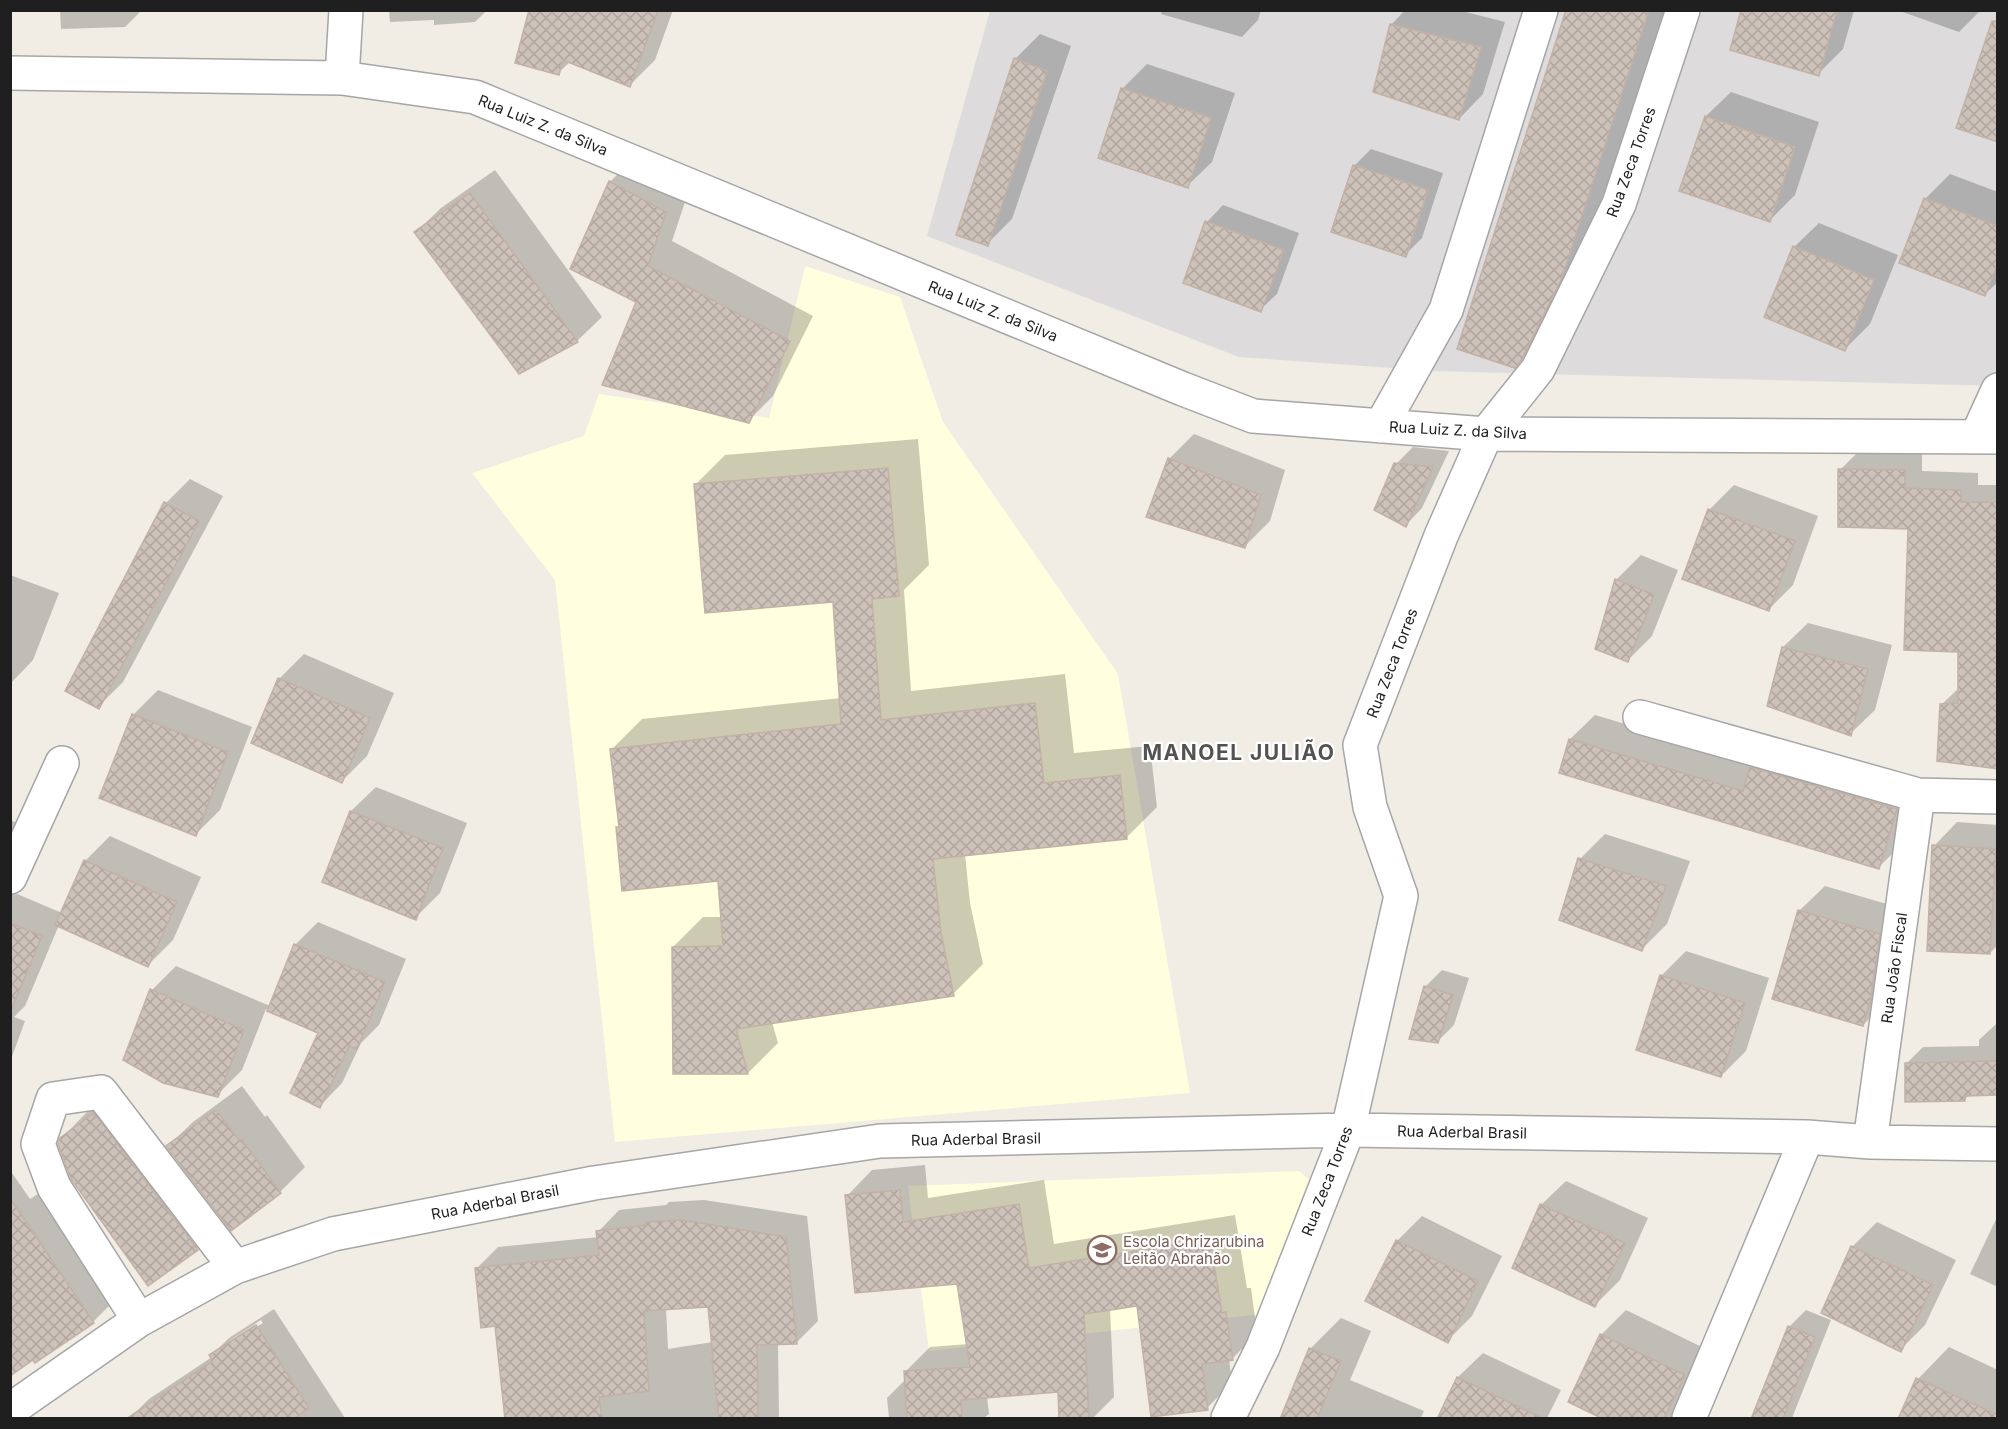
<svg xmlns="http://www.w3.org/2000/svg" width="2008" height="1429" font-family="Inter,sans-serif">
  <defs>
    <pattern id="building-cross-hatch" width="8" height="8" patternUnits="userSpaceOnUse" patternTransform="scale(1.5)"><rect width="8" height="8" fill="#cdc2b9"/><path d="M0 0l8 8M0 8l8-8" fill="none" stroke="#b0a69f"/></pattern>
  </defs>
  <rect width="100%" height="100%" fill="#f1ece4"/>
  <path fill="#dddbdc" d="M 990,11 L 1997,11 L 1997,386 L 1434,371 L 1239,357 L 927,236 Z"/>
  <path fill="#fffede" d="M 805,266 L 900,297 L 943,422 L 1118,674 L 1190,1093 L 615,1142 L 555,580 L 472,473 L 584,436 L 599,394 L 769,418 Z
    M 1299,1171 L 1317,1186 L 1261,1314 L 929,1351 L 908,1186 Z"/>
  <path fill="#0003" fill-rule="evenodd" d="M 60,10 L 140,10 L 140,12 L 125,27 L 61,29 Z
    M 389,10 L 487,10 L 475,22 L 434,25 L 434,20 L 390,22 Z
    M 531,10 L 673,10 L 655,60 L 630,85 L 570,62 L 558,73 Z
    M 1162,10 L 1261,10 L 1258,20 L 1242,37 L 1161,14 Z
    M 1405,10 L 1458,10 L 1505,22 L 1483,94 L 1459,119 L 1391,25 Z
    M 1568,10 L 1669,10 L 1593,246 L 1547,334 L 1514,366 Z
    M 1743,10 L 1854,10 L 1843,49 L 1818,74 Z
    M 1897,10 L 1981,10 L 1959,32 Z
    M 1040,34 L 1071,46 L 1012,219 L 987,244 L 1015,59 Z
    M 1147,64 L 1235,93 L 1212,162 L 1187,186 L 1122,89 Z
    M 1731,92 L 1819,122 L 1795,195 L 1770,220 L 1706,116 Z
    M 1371,149 L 1443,173 L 1422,238 L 1405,255 L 1354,166 Z
    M 635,157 L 690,187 L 672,241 L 813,316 L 773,396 L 748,421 L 638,301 L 572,268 L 610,182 Z
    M 495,170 L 602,317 L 577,341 L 416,232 L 441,208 Z
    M 1950,174 L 1998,192 L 1998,282 L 1984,295 L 1925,199 Z
    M 1223,205 L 1299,233 L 1277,294 L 1260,310 L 1185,282 L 1207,222 Z
    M 1819,223 L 1898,255 L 1870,324 L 1845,349 L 1794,247 Z
    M 1194,434 L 1285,470 L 1270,521 L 1245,546 L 1169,459 Z
    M 918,439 L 929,565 L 904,590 L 911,691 L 1065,674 L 1074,753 L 1150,746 L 1157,807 L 1127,837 L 965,854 L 970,903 L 983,964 L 953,994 L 772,1022 L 778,1043 L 748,1073 L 675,1073 L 673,947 L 703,917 L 722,917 L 719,880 L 617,828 L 620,825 L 612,749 L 642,719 L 841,698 L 834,600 L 695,485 L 725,455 Z
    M 1413,447 L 1449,451 L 1422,508 L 1406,525 L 1396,464 Z
    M 1858,452 L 1922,452 L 1922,471 L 1978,473 L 1978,485 L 1998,485 L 1998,768 L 1941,705 L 1960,687 L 1959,650 L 1910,527 L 1840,470 Z
    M 190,479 L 223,496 L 123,682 L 98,707 L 166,503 Z
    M 1734,485 L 1818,516 L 1793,585 L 1768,610 L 1709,510 Z
    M 1641,555 L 1678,570 L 1652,636 L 1627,661 L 1616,580 Z
    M 10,575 L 59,593 L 33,660 L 12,682 L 10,681 Z
    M 1808,623 L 1892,645 L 1875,710 L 1850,734 L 1783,647 Z
    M 304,654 L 394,693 L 367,756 L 342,781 L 279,679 Z
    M 158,690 L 252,727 L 220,810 L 195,835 L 133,715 Z
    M 1595,715 L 1757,763 L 1921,784 L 1904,842 L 1879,867 L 1570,739 Z
    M 376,787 L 467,823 L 440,893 L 415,918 L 351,811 Z
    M 10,820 L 22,825 L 10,856 Z
    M 1957,822 L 1998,825 L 1998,945 L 1990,953 L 1934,846 Z
    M 1605,834 L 1690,861 L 1667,924 L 1642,949 L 1580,859 Z
    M 110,836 L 201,877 L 173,940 L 148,965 L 59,925 L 25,1006 L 14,1017 L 25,1021 L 10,1062 L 10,891 L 62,913 L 85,861 Z
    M 1825,886 L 1904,909 L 1888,1000 L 1863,1025 L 1774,998 L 1800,910 Z
    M 318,922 L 406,959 L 379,1025 L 361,1043 L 342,1083 L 320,1106 L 320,1032 L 266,1009 L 242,1070 L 217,1095 L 152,990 L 176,966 L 270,1006 L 295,945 Z
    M 1686,951 L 1769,978 L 1746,1051 L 1721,1076 L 1661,976 Z
    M 1442,970 L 1469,978 L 1454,1025 L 1437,1042 L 1425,987 Z
    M 1996,1024 L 1998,1024 L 1998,1094 L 1970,1094 L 1965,1099 L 1906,1064 L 1923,1047 L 1979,1046 L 1979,1040 Z
    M 242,1086 L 265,1117 L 267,1115 L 305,1167 L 280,1192 L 231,1229 L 168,1146 L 193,1122 Z
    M 119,1090 L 222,1224 L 197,1249 L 148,1284 L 61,1139 L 86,1113 Z
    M 925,1165 L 928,1198 L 1044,1180 L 1054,1244 L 1235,1215 L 1247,1288 L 1251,1288 L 1257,1333 L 1232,1359 L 1229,1359 L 1232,1383 L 1207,1408 L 1138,1304 L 1110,1308 L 1114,1397 L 1093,1418 L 1061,1418 L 1060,1391 L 987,1397 L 989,1414 L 984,1418 L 889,1418 L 887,1398 L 906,1379 L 905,1372 L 930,1347 L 968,1344 L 959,1282 L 847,1196 L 872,1170 Z
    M 10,1170 L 30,1199 L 41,1192 L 114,1301 L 93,1322 L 10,1374 Z
    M 1566,1181 L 1648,1218 L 1620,1280 L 1595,1305 L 1541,1205 Z
    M 704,1200 L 807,1216 L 818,1321 L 796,1343 L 778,1343 L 779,1418 L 507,1418 L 497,1325 L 477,1268 L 498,1247 L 599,1237 L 598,1232 L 619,1210 L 666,1205 L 669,1202 ZM 710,1305 L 713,1342 L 668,1349 L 666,1308 Z
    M 1998,1215 L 1998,1287 L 1970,1274 Z
    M 1422,1216 L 1502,1256 L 1472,1316 L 1447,1341 L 1367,1301 L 1397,1241 Z
    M 1877,1222 L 1956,1260 L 1925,1325 L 1900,1350 L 1852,1247 Z
    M 274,1309 L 345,1418 L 133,1418 L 132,1416 L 149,1399 L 212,1357 L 211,1356 L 229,1338 ZM 261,1320 L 263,1323 L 229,1344 L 229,1341 Z
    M 1626,1310 L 1708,1350 L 1675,1418 L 1606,1418 L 1601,1335 Z
    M 1806,1310 L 1831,1320 L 1792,1418 L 1752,1418 L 1789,1327 Z
    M 1341,1318 L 1371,1331 L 1350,1380 L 1424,1411 L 1421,1418 L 1281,1418 L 1310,1349 Z
    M 1949,1347 L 1998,1370 L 1998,1418 L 1918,1379 Z
    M 1483,1353 L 1561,1390 L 1547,1418 L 1438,1418 L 1458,1377 Z"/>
  <path fill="url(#building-cross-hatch)" stroke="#c4b1a5" stroke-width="1.5" d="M 529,10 L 658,10 L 630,87 L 563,60 L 559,75 L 515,63 Z
    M 1566,10 L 1649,10 L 1561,280 L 1522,359 L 1515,368 L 1457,349 Z
    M 1741,10 L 1837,10 L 1819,76 L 1730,50 Z
    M 1992,21 L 1998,21 L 1998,142 L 1956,128 Z
    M 1390,24 L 1481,47 L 1459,120 L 1373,92 Z
    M 1014,58 L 1047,71 L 988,246 L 956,235 Z
    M 1121,88 L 1211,118 L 1188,188 L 1098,158 Z
    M 1705,116 L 1795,147 L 1770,222 L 1679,191 Z
    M 1353,165 L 1428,190 L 1406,257 L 1331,232 Z
    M 609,181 L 666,212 L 648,266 L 790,341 L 749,423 L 602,385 L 636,302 L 570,269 Z
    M 470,193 L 578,342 L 519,374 L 414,232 Z
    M 1924,198 L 1998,226 L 1998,263 L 1985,296 L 1899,263 Z
    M 1205,221 L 1284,250 L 1261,312 L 1183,283 Z
    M 1793,246 L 1874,280 L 1845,351 L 1764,317 Z
    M 1168,458 L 1261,495 L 1245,548 L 1146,517 Z
    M 1394,463 L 1433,467 L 1406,527 L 1374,510 Z
    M 888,468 L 899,596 L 872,599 L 881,720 L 1035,703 L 1044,783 L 1120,775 L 1127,839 L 933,859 L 941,933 L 954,996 L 736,1029 L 748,1074 L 673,1074 L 672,947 L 723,946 L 718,881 L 622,891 L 616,827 L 619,827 L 610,749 L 841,724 L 833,602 L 705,613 L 694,484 Z
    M 1838,469 L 1905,470 L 1905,488 L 1961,490 L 1961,502 L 1998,502 L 1998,769 L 1937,761 L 1940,704 L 1958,703 L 1958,652 L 1904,650 L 1908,529 L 1838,527 Z
    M 164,502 L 199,521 L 99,709 L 65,691 Z
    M 1708,509 L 1795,541 L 1769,611 L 1682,579 Z
    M 1615,579 L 1654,595 L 1628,662 L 1595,649 Z
    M 1782,647 L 1868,669 L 1851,736 L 1767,706 Z
    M 278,678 L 370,718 L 342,783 L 251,743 Z
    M 132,714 L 228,752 L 196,836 L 99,798 Z
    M 1569,739 L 1743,791 L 1750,767 L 1897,809 L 1879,869 L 1559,773 Z
    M 350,811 L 443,848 L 416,920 L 322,882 Z
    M 1932,845 L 1996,849 L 1990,954 L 1927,951 Z
    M 1578,858 L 1666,886 L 1642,951 L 1559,920 Z
    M 84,860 L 177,902 L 148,967 L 55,925 Z
    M 1798,910 L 1880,934 L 1870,1002 L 1863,1026 L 1772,999 Z
    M 10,923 L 42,936 L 11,1010 L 10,1010 Z
    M 294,944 L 385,982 L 357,1049 L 349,1046 L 320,1108 L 290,1093 L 318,1033 L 267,1011 Z
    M 1660,975 L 1745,1003 L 1721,1077 L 1636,1050 Z
    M 1424,986 L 1453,995 L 1438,1043 L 1409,1039 Z
    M 150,989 L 244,1030 L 218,1097 L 163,1083 L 123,1060 Z
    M 1998,1061 L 1998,1095 L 1965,1096 L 1965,1101 L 1905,1102 L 1905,1063 Z
    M 216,1110 L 239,1140 L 241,1139 L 281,1193 L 231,1231 L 166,1146 Z
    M 94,1113 L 198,1250 L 148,1286 L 71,1179 L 58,1144 L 60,1138 Z
    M 900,1190 L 903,1222 L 1019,1204 L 1029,1268 L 1210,1239 L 1222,1313 L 1226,1312 L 1233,1360 L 1202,1364 L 1208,1410 L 1151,1417 L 1137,1306 L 1084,1314 L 1089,1419 L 1059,1419 L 1058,1392 L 961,1400 L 962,1419 L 907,1419 L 904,1371 L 970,1367 L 957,1284 L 855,1293 L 845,1195 Z
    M 10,1198 L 94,1323 L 35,1363 L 33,1360 L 10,1376 Z
    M 1540,1204 L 1625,1243 L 1595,1307 L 1512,1268 Z
    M 682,1220 L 786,1237 L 797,1344 L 757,1345 L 758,1419 L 719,1419 L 712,1359 L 713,1358 L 708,1307 L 644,1311 L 649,1391 L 599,1397 L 602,1419 L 505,1419 L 495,1326 L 481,1328 L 475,1268 L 599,1255 L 596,1231 L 647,1225 L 646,1222 Z
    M 1396,1240 L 1478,1281 L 1448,1343 L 1365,1301 Z
    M 1851,1246 L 1933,1285 L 1901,1352 L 1821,1313 Z
    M 256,1325 L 309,1408 L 293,1419 L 126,1419 L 213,1361 L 209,1355 Z
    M 1788,1326 L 1815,1337 L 1783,1419 L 1751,1419 Z
    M 1600,1334 L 1685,1375 L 1664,1419 L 1603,1419 L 1568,1402 Z
    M 1309,1348 L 1341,1361 L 1317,1419 L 1280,1419 Z
    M 1457,1377 L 1544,1419 L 1437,1419 Z
    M 1916,1378 L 1998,1415 L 1998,1419 L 1898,1419 Z"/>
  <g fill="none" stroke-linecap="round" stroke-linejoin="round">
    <g stroke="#a6a6a6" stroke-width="36">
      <path id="street" d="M 10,73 L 342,78 L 475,97 L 1183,389 L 1253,416 L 1486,434 L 1998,437
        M 342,78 L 346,10
        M 1381,426 L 1446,310 L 1541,10
        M 1977,436 L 1998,390
        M 1640,717 L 1918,795 L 1998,797
        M 10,877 L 62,763
        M 1870,1142 L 1918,795
        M 139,1320 L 54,1187 L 38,1144 L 53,1099 L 101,1092 L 235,1267
        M 10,1410 L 139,1320 L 235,1267 L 333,1234 L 594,1183 L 880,1141 L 1348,1130 L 1807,1137 L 1870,1142 L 1998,1144
        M 1228,1418 L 1263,1347 L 1348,1130 L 1401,896 L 1370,807 L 1360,745 L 1441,536 L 1486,434 L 1538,369 L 1619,204 L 1683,10
        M 1689,1418 L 1807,1137"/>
    </g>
    <use href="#street" stroke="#fff" stroke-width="33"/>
  </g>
  <defs>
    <g id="school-ring" transform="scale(1.5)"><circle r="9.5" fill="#fff" stroke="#8d6e63" stroke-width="1.5"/><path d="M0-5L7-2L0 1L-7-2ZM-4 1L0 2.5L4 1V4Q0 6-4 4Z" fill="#8d6e63"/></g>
  </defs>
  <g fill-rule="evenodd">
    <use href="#school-ring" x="1102" y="1250"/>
  </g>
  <g text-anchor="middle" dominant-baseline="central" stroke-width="4.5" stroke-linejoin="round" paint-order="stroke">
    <g font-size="15" fill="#1f1f1f" stroke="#fff">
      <text transform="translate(543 125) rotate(22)">Rua Luiz Z. da Silva</text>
      <text transform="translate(1631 162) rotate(-70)">Rua Zeca Torres</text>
      <text transform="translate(993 311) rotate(22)">Rua Luiz Z. da Silva</text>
      <text transform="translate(1458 430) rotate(3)">Rua Luiz Z. da Silva</text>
      <text transform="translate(1392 663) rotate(-69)">Rua Zeca Torres</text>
      <text transform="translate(1894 968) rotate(-82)">Rua João Fiscal</text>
      <text transform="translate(1462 1132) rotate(1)">Rua Aderbal Brasil</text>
      <text transform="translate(976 1139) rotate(-1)">Rua Aderbal Brasil</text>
      <text transform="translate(1327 1181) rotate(-69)">Rua Zeca Torres</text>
      <text transform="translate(495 1202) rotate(-11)">Rua Aderbal Brasil</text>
    </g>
    <g font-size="15" fill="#785e54" stroke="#fff" text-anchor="start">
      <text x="1123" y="1241">Escola Chrizarubina<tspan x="1123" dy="17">Leitão Abrahão</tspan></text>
    </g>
    <g font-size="21" font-weight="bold" letter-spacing="1.5" fill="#525252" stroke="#fff">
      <text x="1239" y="752">MANOEL JULIÃO</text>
    </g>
  </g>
  <rect width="2008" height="1429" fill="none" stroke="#1f1f1f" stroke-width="24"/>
</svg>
